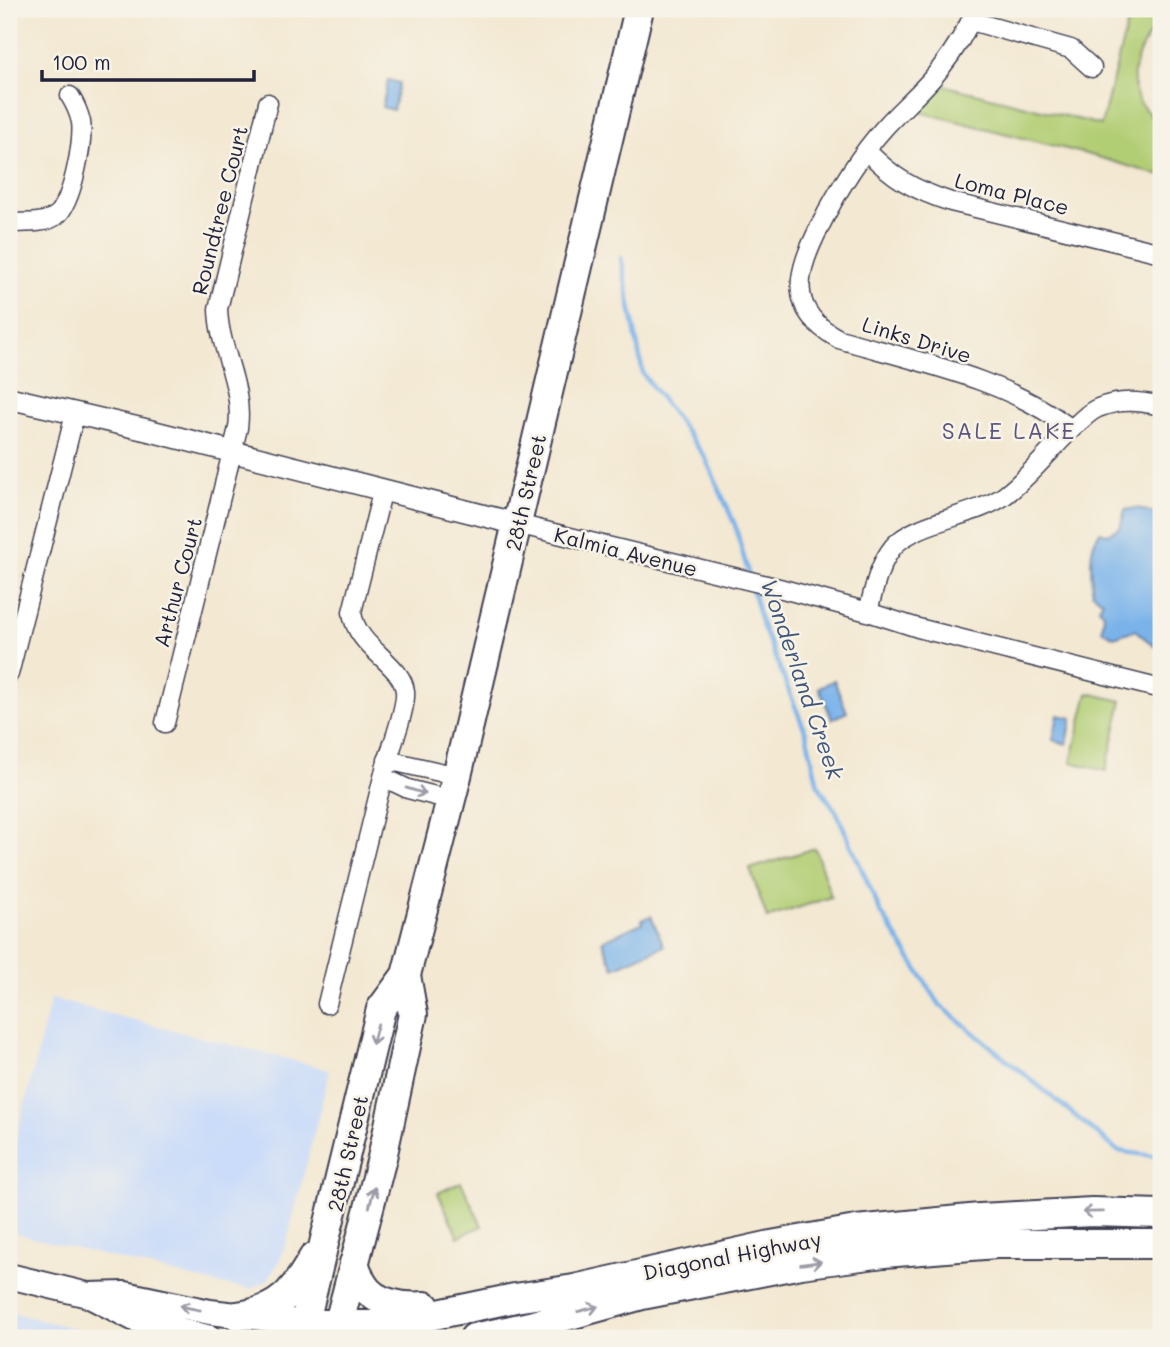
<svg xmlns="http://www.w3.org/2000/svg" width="1170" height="1347" font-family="Mali,sans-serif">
  <rect width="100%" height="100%" fill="#f7f3e8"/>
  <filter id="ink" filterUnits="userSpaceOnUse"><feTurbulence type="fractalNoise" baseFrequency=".0143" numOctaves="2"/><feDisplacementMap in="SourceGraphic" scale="14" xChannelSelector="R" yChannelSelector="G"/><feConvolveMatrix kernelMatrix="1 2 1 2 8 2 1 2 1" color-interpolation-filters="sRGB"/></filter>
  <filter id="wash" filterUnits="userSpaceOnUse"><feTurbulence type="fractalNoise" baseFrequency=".00686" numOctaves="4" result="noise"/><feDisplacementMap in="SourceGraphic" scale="28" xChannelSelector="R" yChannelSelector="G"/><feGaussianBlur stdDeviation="1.57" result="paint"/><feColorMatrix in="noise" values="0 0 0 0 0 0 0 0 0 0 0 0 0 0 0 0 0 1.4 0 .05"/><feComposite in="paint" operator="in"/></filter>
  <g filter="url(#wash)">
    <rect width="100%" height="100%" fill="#f3e8d2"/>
    <path fill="#cadcf9" d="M 51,999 L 330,1070 L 287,1241 L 279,1261 L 267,1281 L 251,1289 L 218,1284 L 9,1232 L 9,1167 Z
      M 9,1312 L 111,1338 L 9,1338 Z"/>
    <path fill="#b2ce75" stroke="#6a7858" stroke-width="2" d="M 1131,9 L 1161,9 L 1161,22 C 1141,41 1125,73 1139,101 C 1145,111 1157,121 1161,132 C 1164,141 1161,165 1161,176 L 1098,157 L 916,111 L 943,85 L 1101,125 Z
      M 1088,693 L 1122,701 L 1106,771 L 1071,762 Z
      M 815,848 L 831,897 L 767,918 L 750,869 Z
      M 461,1182 L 482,1226 L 458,1237 L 438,1193 Z"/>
    <path fill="#7ab3ea" stroke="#4e6a92" stroke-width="2" d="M 388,80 L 399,83 L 393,110 L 382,107 Z
      M 1137,508 L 1161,515 L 1161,648 L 1154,646 L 1135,630 L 1114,637 L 1102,630 L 1104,615 L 1099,608 L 1103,601 L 1092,592 C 1092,572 1087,548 1100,532 L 1107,534 L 1120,528 L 1125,510 Z
      M 834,680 L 847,712 L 832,719 L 819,688 Z
      M 1058,715 L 1072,718 L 1067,744 L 1053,740 Z
      M 651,916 L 664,946 L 614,968 L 602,941 L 642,923 L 641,920 Z"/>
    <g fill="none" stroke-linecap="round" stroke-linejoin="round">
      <path stroke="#7ab3ea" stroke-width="4.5" d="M 621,258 L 643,374 L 705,457 L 735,525 L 749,576
        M 751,585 L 761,622 L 806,733 L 818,785 L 837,813 L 880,911 L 940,1005 L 1118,1151 L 1161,1157"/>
    </g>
  </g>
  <g filter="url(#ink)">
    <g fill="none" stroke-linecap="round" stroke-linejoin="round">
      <g stroke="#414052" stroke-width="21">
        <path id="minor" d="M 976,9 C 967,30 955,50 940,69 C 924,90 903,107 885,127 C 858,157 838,190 820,226 C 797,272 785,310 839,339 C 915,361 1010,380 1071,429
          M 971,21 L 1071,49 L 1092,68
          M 866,150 C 893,178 914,190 951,202 L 1161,253
          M 9,223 C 24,222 44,225 57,215 C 72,203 84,141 81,122 C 79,113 75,104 70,96
          M 517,524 L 779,588 L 868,612 L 918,628 L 1161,689
          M 868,612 C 874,589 878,566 893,547 C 915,521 974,517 1004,496 C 1030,477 1053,446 1077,424 C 1084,418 1090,411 1098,408 C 1120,399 1139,401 1161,406
          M 9,674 L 75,414
          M 165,723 L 238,428 C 244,386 219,350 218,309 L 268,103
          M 387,760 L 457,776
          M 383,777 L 408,789 L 451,800
          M 327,1004 C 347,926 365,847 385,769 C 390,750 407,708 405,691 C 401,662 356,648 352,612 L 383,489"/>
      </g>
      <g stroke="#414052" stroke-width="24">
        <path id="tertiary" d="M 9,398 L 147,430 L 517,524"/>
      </g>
      <g stroke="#414052" stroke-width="28">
        <path id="secondary" d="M 9,1276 L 88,1295 L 135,1319 L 210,1338
          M 88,1295 L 125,1294 L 210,1312 L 306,1323"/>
      </g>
      <g stroke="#414052" stroke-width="32">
        <path id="trunk" d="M 354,1263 C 357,1270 359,1278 363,1284 C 374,1304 404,1308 425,1306
          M 238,1316 C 279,1311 294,1292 313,1258
          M 306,1323 L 364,1325 L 405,1321 L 515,1298 L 574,1289 L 771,1245 L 856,1230 L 980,1218 L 1092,1212 L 1161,1214
          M 301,1338 L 381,1009 L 406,975 L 457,776 L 639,9
          M 335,1338 L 382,1158 L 413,1014 L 406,975
          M 474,1338 L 530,1326 L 642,1295 L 801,1264 L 884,1253 L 996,1244 L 1161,1244"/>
      </g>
      <use href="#minor" stroke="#fff" stroke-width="18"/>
      <use href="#tertiary" stroke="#fff" stroke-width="21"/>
      <use href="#secondary" stroke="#fff" stroke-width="24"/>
      <use href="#trunk" stroke="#fff" stroke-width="28"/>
    </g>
    <defs><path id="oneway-shaft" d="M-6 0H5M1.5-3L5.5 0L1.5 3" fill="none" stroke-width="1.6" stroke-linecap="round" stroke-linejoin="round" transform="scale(1.75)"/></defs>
    <g stroke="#9c9ca7">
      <use href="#oneway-shaft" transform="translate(416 791) rotate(17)"/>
      <use href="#oneway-shaft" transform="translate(375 1034) rotate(105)"/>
      <use href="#oneway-shaft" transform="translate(372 1197) rotate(-75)"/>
      <use href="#oneway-shaft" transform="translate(1093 1212) rotate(179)"/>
      <use href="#oneway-shaft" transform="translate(811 1263) rotate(-8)"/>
      <use href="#oneway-shaft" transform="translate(190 1308) rotate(-169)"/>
      <use href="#oneway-shaft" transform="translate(588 1309) rotate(-15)"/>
    </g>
  </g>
  <g text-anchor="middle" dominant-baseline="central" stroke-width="5" stroke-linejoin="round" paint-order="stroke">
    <g font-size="21" fill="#22223b" stroke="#f7f3e8">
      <text transform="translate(1012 193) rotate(14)">Loma Place</text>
      <text transform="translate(219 210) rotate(-76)">Roundtree Court</text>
      <text transform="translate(917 339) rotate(17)">Links Drive</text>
      <text transform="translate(525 492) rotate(-77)">28th Street</text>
      <text transform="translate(626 551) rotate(14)">Kalmia Avenue</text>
      <text transform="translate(177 582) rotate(-75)">Arthur Court</text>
      <text transform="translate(347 1153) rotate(-77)">28th Street</text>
      <text transform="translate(732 1255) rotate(-11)">Diagonal Highway</text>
    </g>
    <g font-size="23" letter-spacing="2" fill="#5b547b" stroke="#f7f3e8">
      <text x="1009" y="430">SALE LAKE</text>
    </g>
    <g font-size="23" font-style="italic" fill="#415578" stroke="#f7f3e8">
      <text transform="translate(803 679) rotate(71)">Wonderland Creek</text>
    </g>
  </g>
  <rect width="1170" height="1347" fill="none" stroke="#f7f3e8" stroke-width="35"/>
  <path d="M42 70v10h212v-10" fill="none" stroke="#22223b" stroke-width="3.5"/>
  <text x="52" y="70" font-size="21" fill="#22223b" stroke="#f7f3e8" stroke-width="5" paint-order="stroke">100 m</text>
</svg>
